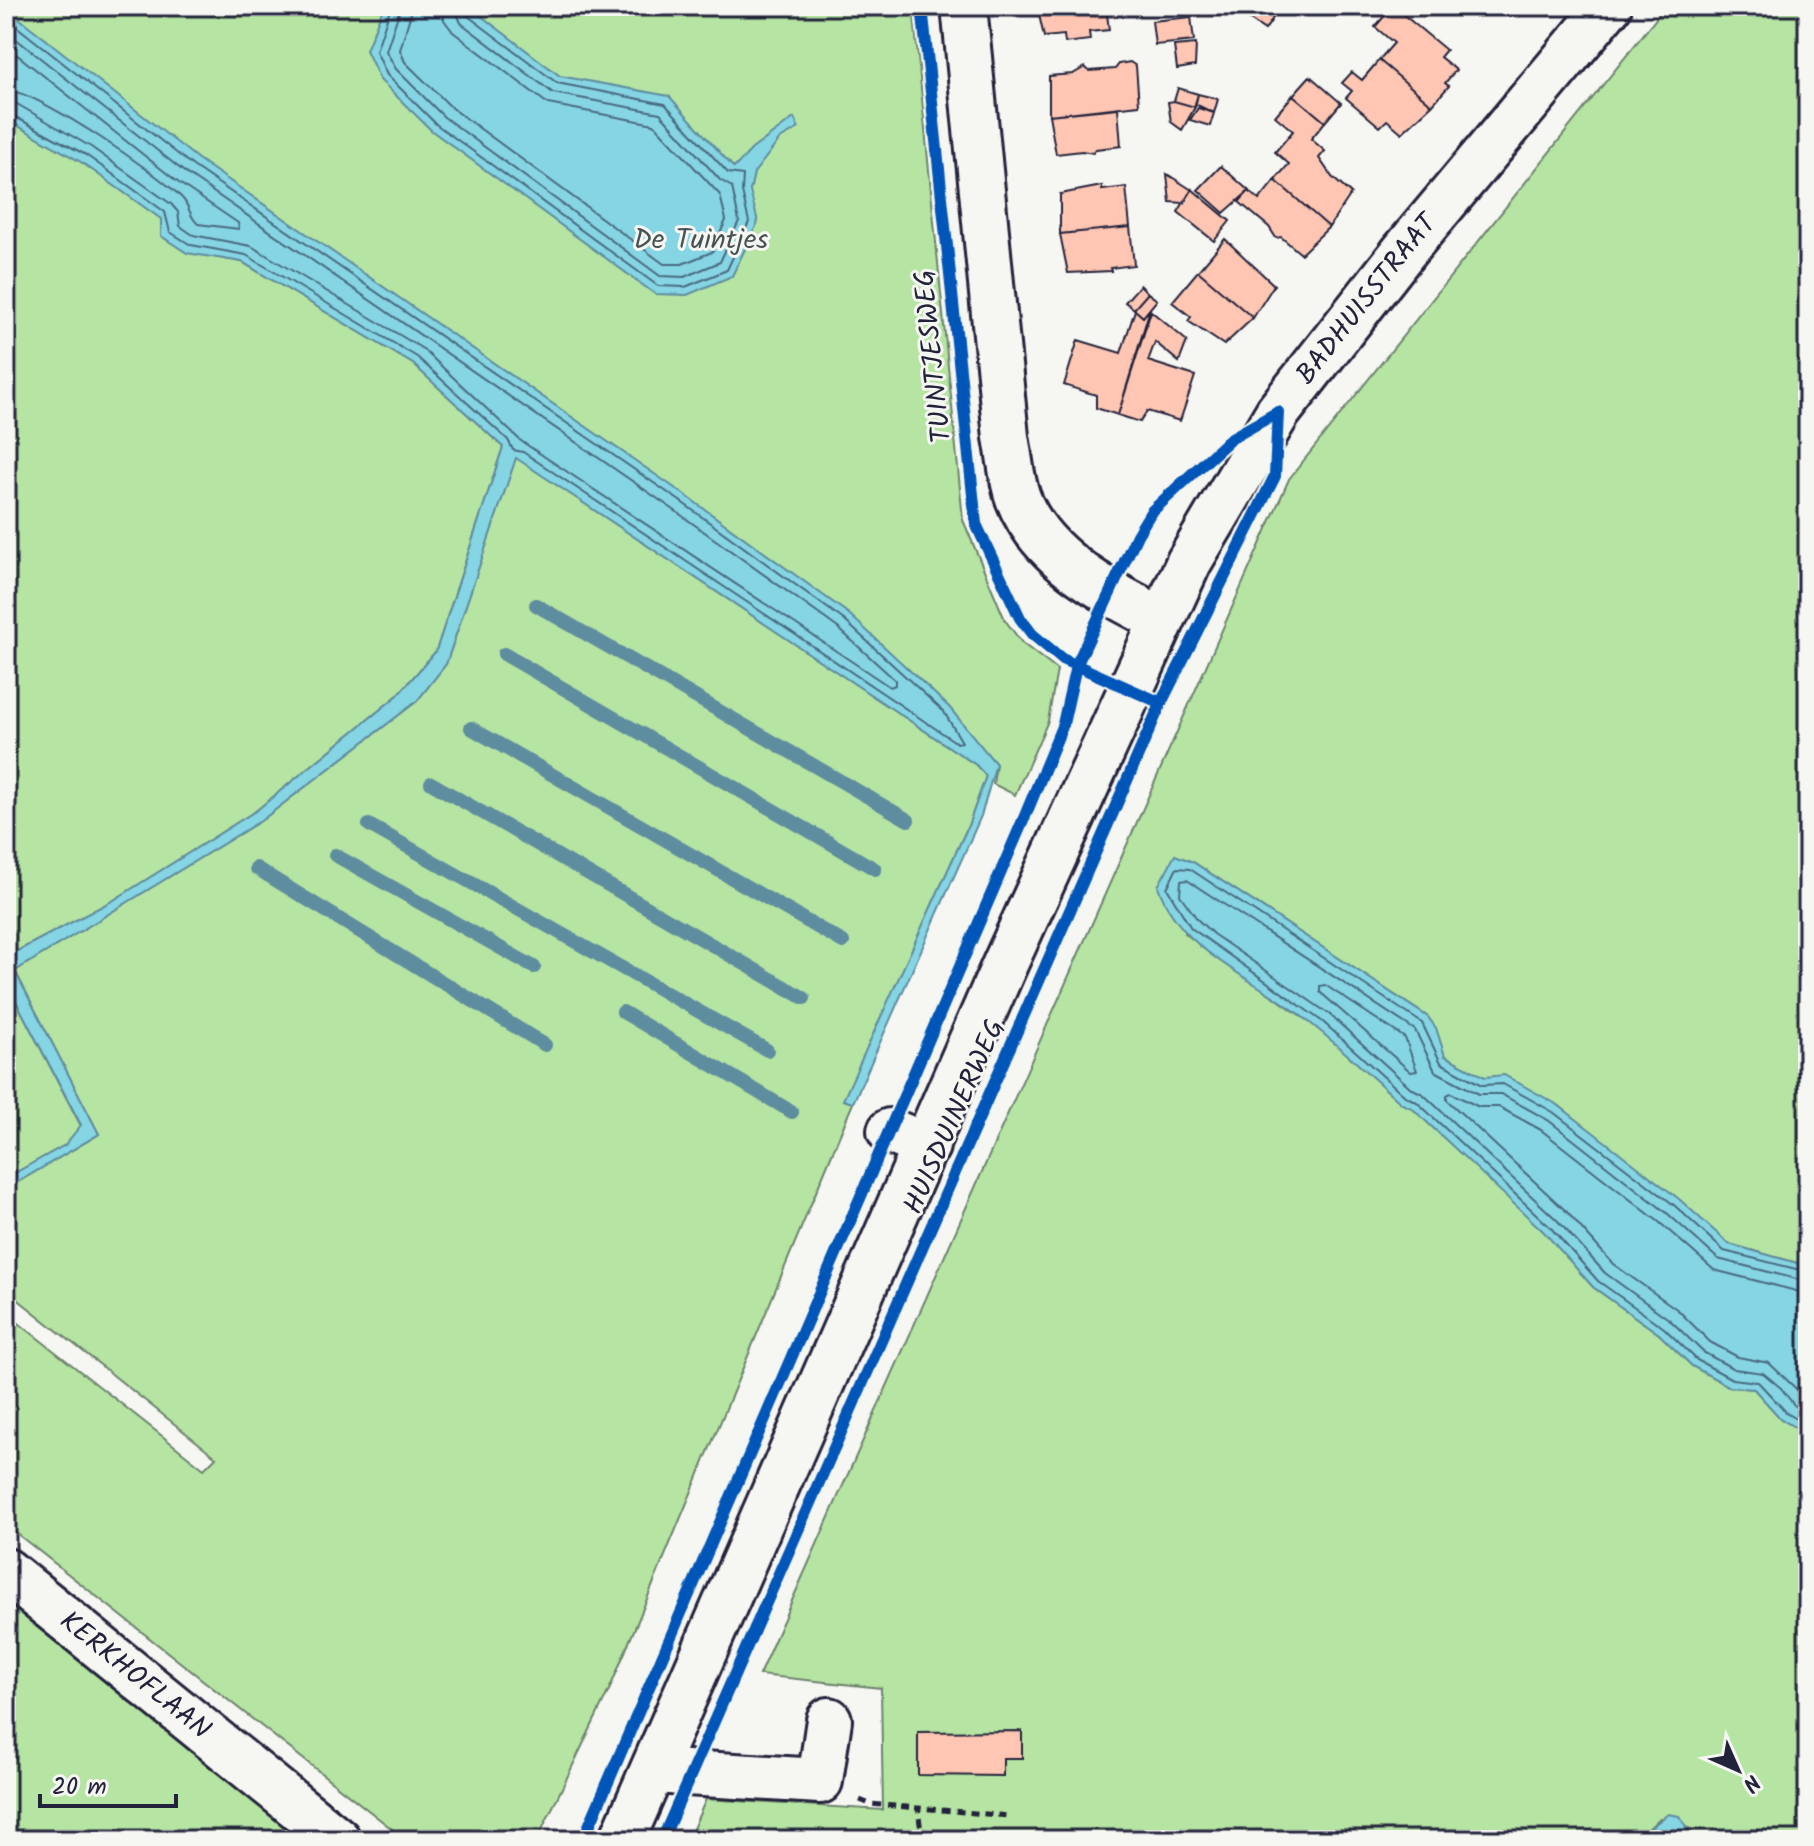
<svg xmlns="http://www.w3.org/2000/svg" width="1814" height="1846" font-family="Kalam,sans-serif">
  <rect width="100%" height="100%" fill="#f6f6f2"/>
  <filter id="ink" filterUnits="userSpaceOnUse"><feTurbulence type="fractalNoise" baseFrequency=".0125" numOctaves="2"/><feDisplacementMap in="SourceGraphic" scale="16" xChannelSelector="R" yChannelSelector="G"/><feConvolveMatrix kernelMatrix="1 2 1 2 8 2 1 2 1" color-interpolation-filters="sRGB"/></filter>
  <g filter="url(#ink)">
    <path fill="#b6e4a2" stroke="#6c836e" stroke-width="2" d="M 6,6 L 913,6 L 963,520 L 1005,620 L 1022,643 L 1057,670 L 1048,721 L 1015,795 L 993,784 L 996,764 L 975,740 L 6,28 Z
      M 1666,6 L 1808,6 L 1808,1266 L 1729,1244 L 1558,1105 L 1485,1078 L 1445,1056 L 1428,1017 L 1193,862 L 1184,933 L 1318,1028 L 1402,1103 L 1412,1108 L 1545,1232 L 1593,1287 L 1659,1334 L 1692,1366 L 1730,1387 L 1754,1389 L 1781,1419 L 1808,1435 L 1808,1840 L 1695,1840 L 1691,1829 L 1660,1818 L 1645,1832 L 1621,1840 L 688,1840 L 706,1799 L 883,1810 L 881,1688 L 759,1675 L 1289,479 Z
      M 6,119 L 81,162 L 162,219 L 161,236 L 187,252 L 242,262 L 413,364 L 503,447 L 436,651 L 398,695 L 257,810 L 114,900 L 6,957 Z
      M 516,457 L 976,765 L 986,776 L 968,826 L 844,1100 L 853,1103 L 610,1688 L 537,1840 L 406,1840 L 6,1525 L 6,1313 L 204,1469 L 216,1457 L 6,1290 L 6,1189 L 99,1134 L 15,971 L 262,820 L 417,701 L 446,664 Z
      M 6,982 L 81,1126 L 65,1145 L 6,1178 Z
      M 6,1602 L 302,1840 L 6,1840 Z"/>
    <path fill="#86d5e4" stroke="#5e8da0" stroke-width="2" d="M 384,6 L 468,6 L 560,76 L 669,96 L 734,168 L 752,149 L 794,118 L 799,128 L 780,139 L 754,173 L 750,191 L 758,222 L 732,276 L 687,295 L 655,294 L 432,131 L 380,80 L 366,50 Z
      M 6,8 L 198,159 L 685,495 L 849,614 L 949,707 L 996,764 L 981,816 L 853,1103 L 843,1100 L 968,826 L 986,776 L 976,765 L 516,458 L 446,664 L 417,701 L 262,820 L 15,971 L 99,1134 L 6,1189 L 6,1178 L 65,1145 L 81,1125 L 6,982 L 6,957 L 114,900 L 257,810 L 398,695 L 436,651 L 503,447 L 413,364 L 242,262 L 187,253 L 161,236 L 161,219 L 81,162 L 6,119 Z
      M 1175,855 L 1193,862 L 1428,1017 L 1436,1028 L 1445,1056 L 1485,1077 L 1504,1075 L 1558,1105 L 1679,1199 L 1729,1244 L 1808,1266 L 1808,1435 L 1781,1419 L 1754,1389 L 1730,1387 L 1692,1366 L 1659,1334 L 1593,1287 L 1544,1232 L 1412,1108 L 1402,1104 C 1368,1074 1336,1042 1300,1015 C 1251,976 1179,951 1158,886 Z
      M 1668,1814 L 1679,1816 L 1695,1840 L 1621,1840 L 1645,1832 Z"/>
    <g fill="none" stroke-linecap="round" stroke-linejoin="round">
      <path stroke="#4a6a7f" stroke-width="2" d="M 391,6 L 376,51 L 387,75 L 437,125 L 658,286 L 685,287 L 727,270 L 749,222 L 742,192 L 743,175 L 728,173 L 665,104 L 557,83 L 468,16 L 464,6
        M 401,6 L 386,51 L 396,69 L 444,117 L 660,276 L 684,277 L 720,262 L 739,221 L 732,187 L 720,180 L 660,113 L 553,93 L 461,23 L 454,6
        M 413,6 L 400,50 L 405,62 L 452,108 L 664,264 L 682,264 L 712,252 L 726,220 L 720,195 L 654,124 L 548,104 L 453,32 L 444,20 L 442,6
        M 6,18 L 193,166 L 680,501 L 844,620 L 944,712 L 962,742 L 957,743 L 523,452 L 513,450 L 508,440 L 417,357 L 246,255 L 191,245 L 170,232 L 165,212 L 86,155 L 6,112
        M 6,31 L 187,174 L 674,510 L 838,628 L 895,680 L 895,685 L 890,687 L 521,441 L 423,349 L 251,246 L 193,235 L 180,226 L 178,212 L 171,204 L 91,147 L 17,104 L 6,102
        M 6,46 L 179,183 L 238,223 L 239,229 L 198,224 C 189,217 190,206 182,198 C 158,173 37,91 6,90
        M 1325,985 L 1405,1038 L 1417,1071 L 1411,1072 L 1320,992 L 1320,986 Z
        M 1808,1272 L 1724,1251 L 1674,1205 L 1553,1112 L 1503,1084 L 1482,1085 L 1441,1063 L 1422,1023 L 1190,869 L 1177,868 L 1167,888 L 1191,928 L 1323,1022 L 1405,1096 L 1417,1102 L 1550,1227 L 1598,1281 L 1664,1328 L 1697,1360 L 1732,1379 L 1758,1382 L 1787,1413 L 1808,1426
        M 1808,1282 L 1718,1259 L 1667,1213 L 1548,1120 L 1501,1094 L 1479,1094 L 1435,1071 L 1415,1030 L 1187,880 L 1181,881 L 1180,895 L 1198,920 L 1213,934 L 1329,1014 L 1411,1088 L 1423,1094 L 1557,1220 L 1605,1273 L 1670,1320 L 1703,1352 L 1734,1369 L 1763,1373 L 1781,1388 L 1794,1405 L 1808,1414
        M 1808,1294 L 1714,1270 L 1659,1222 L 1541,1130 L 1499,1107 L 1479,1107 L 1451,1093 L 1447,1095 L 1447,1100 L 1566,1211 L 1613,1264 L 1678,1310 L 1710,1342 L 1738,1357 L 1769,1363 L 1808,1400"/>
      <path stroke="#5e8da0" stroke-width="14" d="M 536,605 L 908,820
        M 504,654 L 875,869
        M 471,728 L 843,942
        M 431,783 L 804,998
        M 369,825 L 767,1050
        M 335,855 L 534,967
        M 256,868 L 545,1045
        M 623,1012 L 792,1112
        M 1804,1264 L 1808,1254"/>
    </g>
    <path fill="#fec6b3" stroke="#22223b" stroke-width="2" d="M 1037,6 L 1106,6 L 1109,30 L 1089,32 L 1090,40 L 1065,43 L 1064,35 L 1044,37 Z
      M 1230,6 L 1254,6 L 1247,18 Z
      M 1254,6 L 1281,6 L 1265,30 L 1247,18 Z
      M 1393,6 L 1446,50 L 1440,57 L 1456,70 L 1445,83 L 1449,86 L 1432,105 L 1379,60 L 1394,43 L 1375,27 Z
      M 1191,17 L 1194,41 L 1155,45 L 1152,21 Z
      M 1196,44 L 1195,66 L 1177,69 L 1174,46 Z
      M 1379,60 L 1432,105 L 1402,133 L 1387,120 L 1380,127 L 1346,98 L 1352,91 L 1342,83 L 1352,72 L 1362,80 Z
      M 1130,62 L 1136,66 L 1139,105 L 1049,115 L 1049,76 L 1073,74 L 1085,67 L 1089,71 L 1115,69 L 1119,64 Z
      M 1310,76 L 1341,103 L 1325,122 L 1293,95 Z
      M 1178,88 L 1198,94 L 1195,107 L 1174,101 Z
      M 1198,94 L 1218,99 L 1214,113 L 1195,104 Z
      M 1293,95 L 1325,122 L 1311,139 L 1325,151 L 1319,158 L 1332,177 L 1351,194 L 1329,227 L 1275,180 L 1289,164 L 1275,152 L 1293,131 L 1275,116 Z
      M 1174,101 L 1195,107 L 1182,130 L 1171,122 L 1168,102 Z
      M 1118,108 L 1121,146 L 1096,149 L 1093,153 L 1082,151 L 1056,154 L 1049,115 Z
      M 1198,108 L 1214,113 L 1210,126 L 1190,120 Z
      M 1221,166 L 1249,191 L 1224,213 L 1198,190 Z
      M 1167,174 L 1192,190 L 1184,203 L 1170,202 Z
      M 1275,180 L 1329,227 L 1301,254 L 1281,237 L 1276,238 L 1269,227 L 1239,202 L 1249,191 L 1259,200 Z
      M 1102,186 L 1102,190 L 1126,187 L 1130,227 L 1060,234 L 1060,194 Z
      M 1192,189 L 1230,221 L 1214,241 L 1178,212 Z
      M 1130,227 L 1134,265 L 1110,268 L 1111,271 L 1068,273 L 1060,234 Z
      M 1225,239 L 1274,285 L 1253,318 L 1198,271 Z
      M 1198,271 L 1253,318 L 1224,345 L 1188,321 L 1191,317 L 1172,302 Z
      M 1140,285 L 1148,293 L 1134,309 L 1125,302 Z
      M 1148,293 L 1157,300 L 1143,317 L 1134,309 Z
      M 1150,309 L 1118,415 L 1096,408 L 1096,395 L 1064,385 L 1078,340 L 1121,353 L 1135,310 L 1143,317 Z
      M 1151,311 L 1187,341 L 1179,362 L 1155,342 L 1148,361 L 1195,376 L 1180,421 L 1147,411 L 1140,422 L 1118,415 Z
      M 1022,1731 L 1022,1758 L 1003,1758 L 1003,1776 L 918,1775 L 918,1732 Z"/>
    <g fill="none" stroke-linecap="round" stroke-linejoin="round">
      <g stroke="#22223b" stroke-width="50">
        <g id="minor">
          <path d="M 964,6 L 1006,437 C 1010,457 1011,479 1018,498 C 1041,559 1106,591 1160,619"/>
          <path d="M 890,1131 L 927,1146"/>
          <path id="s1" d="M 6,1571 L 338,1840"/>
          <path d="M 653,1771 L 820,1781 L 829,1720"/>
          <path id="s2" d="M 622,1840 L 1005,964 L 1189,562 L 1278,412 L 1405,250 L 1609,6"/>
        </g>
      </g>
      <path stroke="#22223b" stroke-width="5" stroke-dasharray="8 6" stroke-linecap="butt" d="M 860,1800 L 870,1804 L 918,1808
        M 922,1840 L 918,1808 L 1008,1816"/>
      <use href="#minor" stroke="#f6f6f2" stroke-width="44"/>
      <g stroke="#f6f6f2" stroke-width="17">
        <path id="cycleway" d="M 922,6 L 976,524 L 1020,618 L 1032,634 L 1062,659 L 1161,703
          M 583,1840 L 1025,816 L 1063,724 L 1076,666 L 1137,535 L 1151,512 L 1230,439 L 1278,412
          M 662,1840 L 1161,703 L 1275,476 L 1278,412"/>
      </g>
      <use href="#cycleway" stroke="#0057b8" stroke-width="12"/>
    </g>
  </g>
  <g text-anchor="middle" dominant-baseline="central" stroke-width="6" stroke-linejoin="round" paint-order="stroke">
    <g font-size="28" fill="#475255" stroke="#f6f6f2">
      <text x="701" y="240">De Tuintjes</text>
    </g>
    <g font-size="28" fill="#22223b" stroke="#f6f6f2">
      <text stroke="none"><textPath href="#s2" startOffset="1716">BADHUISSTRAAT</textPath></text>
      <text transform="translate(934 356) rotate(-96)">TUINTJESWEG</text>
      <text transform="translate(955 1117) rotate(-66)">HUISDUINERWEG</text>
      <text stroke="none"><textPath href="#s1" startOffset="166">KERKHOFLAAN</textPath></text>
    </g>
  </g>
  <rect width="1814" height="1846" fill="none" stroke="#f6f6f2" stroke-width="32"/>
  <rect x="16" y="16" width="1782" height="1814" fill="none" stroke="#22223b" stroke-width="3" filter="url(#ink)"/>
  <g transform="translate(1738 1770) rotate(135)" stroke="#f6f6f2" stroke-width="6" paint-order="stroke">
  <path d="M0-6L14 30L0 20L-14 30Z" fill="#22223b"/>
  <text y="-12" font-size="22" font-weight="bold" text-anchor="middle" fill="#22223b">N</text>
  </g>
  <path d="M40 1794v12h136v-12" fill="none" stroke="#22223b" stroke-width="4"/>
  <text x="52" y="1794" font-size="24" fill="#22223b" stroke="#f6f6f2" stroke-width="6" paint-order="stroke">20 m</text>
</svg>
